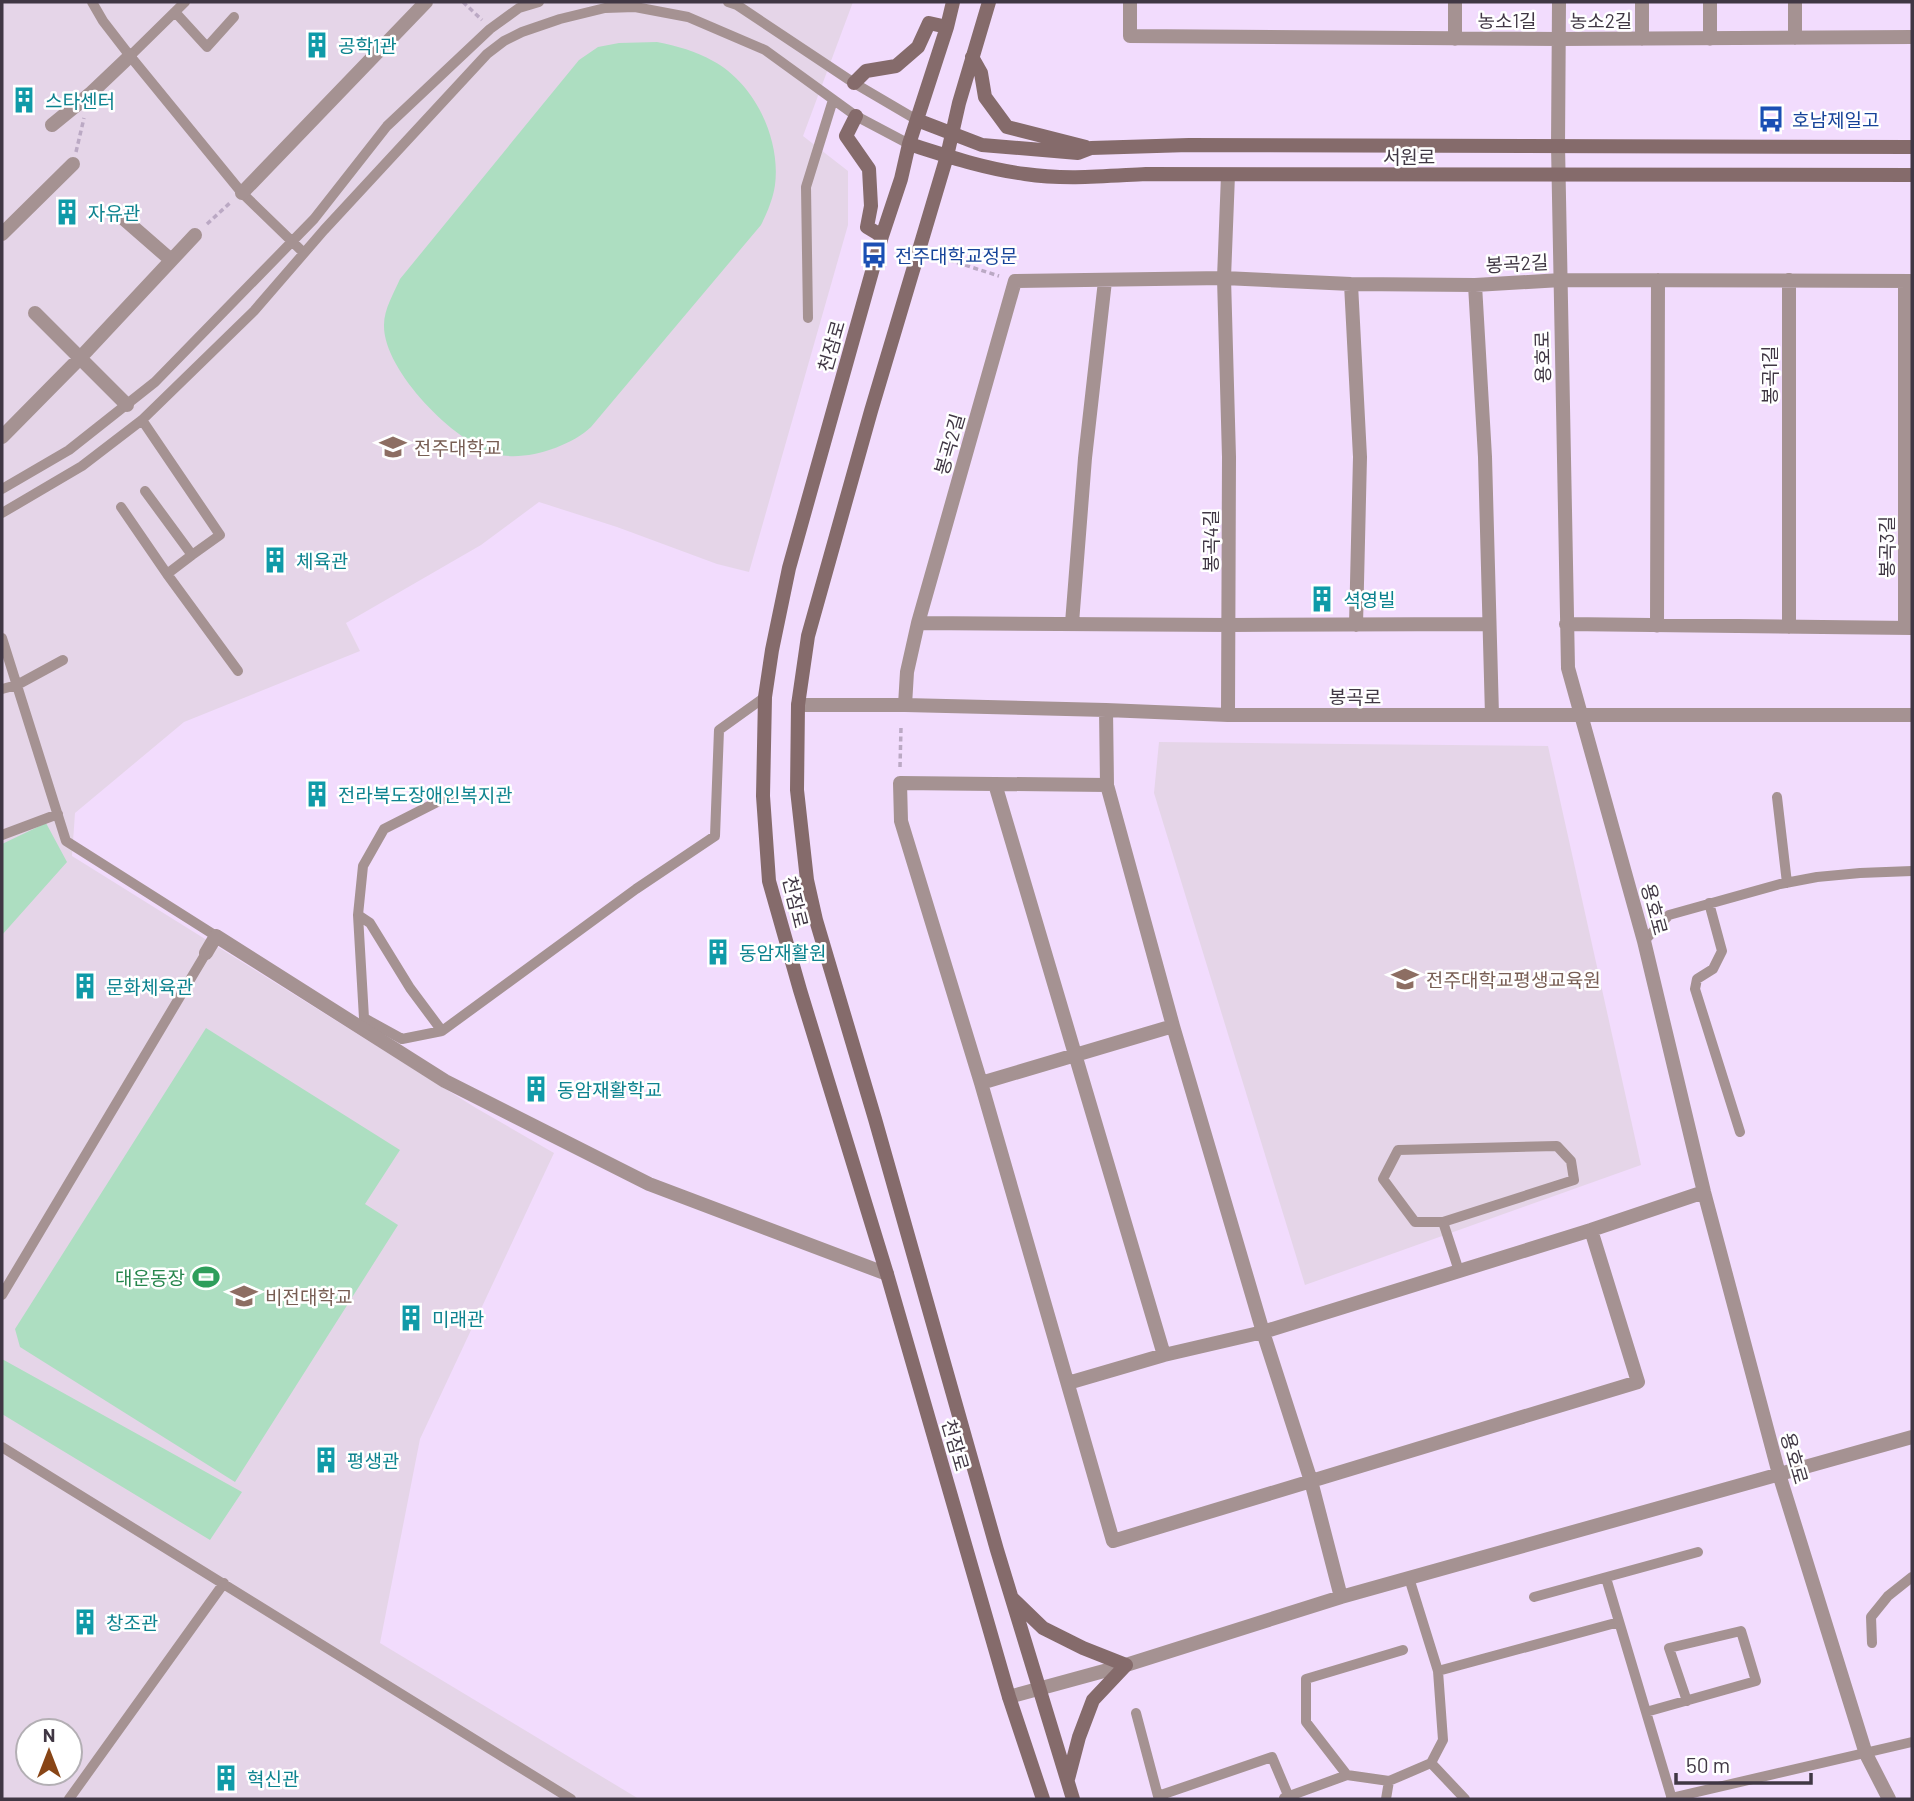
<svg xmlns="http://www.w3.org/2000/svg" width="1914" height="1801" font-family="Barlow,'Noto Sans KR',sans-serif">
  <rect width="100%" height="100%" fill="#f2dcfd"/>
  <path fill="#e5d5e8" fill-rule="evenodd" d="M 2,2 L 853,2 L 803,136 L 848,171 L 848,225 L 749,572 L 717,564 L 617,527 L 539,502 L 481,545 L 346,623 L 360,651 L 184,722 L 75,813 L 72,856 L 476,1108 L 554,1153 L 420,1439 L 380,1643 L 639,1799 L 2,1799 ZM 28,1731 L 70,1731 L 70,1773 L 28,1773 Z
    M 1159,742 L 1548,746 L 1641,1165 L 1305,1285 L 1154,793 Z"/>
  <path fill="#addec1" d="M 657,42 C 677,46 696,51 713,61 C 754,83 781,138 775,185 C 773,199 767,213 761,225 L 591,427 C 570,447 524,462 496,454 C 454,442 383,370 384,325 C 384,309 394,293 400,279 L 579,60 L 598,47 L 619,43 Z
    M 46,823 L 67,862 L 2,935 L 2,844 Z
    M 206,1028 L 400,1150 L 365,1204 L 398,1225 L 235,1482 L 20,1347 L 15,1329 Z
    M 2,1359 L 242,1492 L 210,1540 L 2,1414 Z"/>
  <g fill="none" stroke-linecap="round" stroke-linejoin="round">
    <path stroke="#bba9c4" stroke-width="3.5" stroke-dasharray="5 3.5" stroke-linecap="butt" d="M 463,2 L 482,20
      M 76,152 L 84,118
      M 207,224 L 232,201
      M 949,260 L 999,276
      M 900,767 L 901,727"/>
    <path stroke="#a59292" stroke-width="10" d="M 92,2 L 103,21 L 130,56 L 242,193 L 304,253
      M 728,2 L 737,5 L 854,83 L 917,120
      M 175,12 L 207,47 L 234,17
      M 130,56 L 185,2
      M 808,318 L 806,187 L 833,100
      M 142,420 L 220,535 L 192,555 L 145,491
      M 2,489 L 69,450 L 155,382 L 314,219 L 387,126 L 490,29 L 519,8 L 539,2
      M 121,507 L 167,574 L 192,555
      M 2,513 L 82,466 L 142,420 L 254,311 L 324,230 L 487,54 L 504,41 L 522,32 L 560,19 L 605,8 L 635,7 L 688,17 L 765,50 L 856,116 L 909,144
      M 167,574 L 238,671
      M 2,638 L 66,841 L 216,936
      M 2,689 L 17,685 L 63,660
      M 449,796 L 384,829 L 363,866 L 358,915 L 364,1018 L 402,1039 L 442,1031 L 636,889 L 715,836 L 719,730 L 765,697
      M 1777,797 L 1787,883
      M 2,835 L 58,814
      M 1709,903 L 1722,951 L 1713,969 L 1697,979 L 1695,989 L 1740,1132
      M 358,915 L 370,923 L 410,988 L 442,1031
      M 1644,941 L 1669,915 L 1780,884 L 1817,877 L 1860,873 L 1912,871
      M 1443,1222 L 1574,1180 L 1571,1161 L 1557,1146 L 1398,1150 L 1383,1179 L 1415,1222 L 1443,1222 L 1459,1271
      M 2,1295 L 206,953
      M 2,1447 L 571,1799
      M 1606,1578 L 1672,1799
      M 1534,1597 L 1698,1552
      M 1872,1643 L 1871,1617 L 1888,1596 L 1912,1577
      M 1438,1671 L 1619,1622
      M 1646,1712 L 1756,1681 L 1741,1631 L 1669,1648 L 1687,1701
      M 1136,1713 L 1158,1796
      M 1431,1763 L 1465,1799
      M 1389,1781 L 1347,1775 L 1306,1722 L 1306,1679 L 1403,1650
      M 1284,1798 L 1347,1775
      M 1671,1798 L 1912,1742
      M 69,1799 L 224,1583
      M 1159,1799 L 1158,1796 L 1272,1757 L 1288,1795
      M 1386,1799 L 1389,1781 L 1431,1763 L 1443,1740 L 1438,1671 L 1409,1578"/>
    <path stroke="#a59292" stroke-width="14" d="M 1130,2 L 1130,36 L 1559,39 L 1912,37
      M 1455,2 L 1455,39
      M 1559,2 L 1558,145 L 1568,668 L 1644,941 L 1704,1192 L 1779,1474 L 1866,1754 L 1889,1799
      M 1642,2 L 1642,39
      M 1710,2 L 1710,39
      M 1795,2 L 1795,38
      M 52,125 L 90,94 L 130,56
      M 1228,175 L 1224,278 L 1229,457 L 1228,715
      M 242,193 L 426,2
      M 124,219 L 171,260
      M 2,234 L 73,164
      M 1789,280 L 1789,627
      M 1905,281 L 1905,628
      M 1351,284 L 1360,457 L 1356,625
      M 1475,285 L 1485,457 L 1492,715
      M 35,313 L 127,405
      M 2,437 L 80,358 L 195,235
      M 918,623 L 1229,625 L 1489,624
      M 1072,623 L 1085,458 L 1105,281
      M 1566,624 L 1912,628
      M 1657,626 L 1658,280
      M 798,705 L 905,705 L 1106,710 L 1228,715 L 1912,715
      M 905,705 L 907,672 L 918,623 L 1015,281 L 1224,278 L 1351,284 L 1475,285 L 1561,280 L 1912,281
      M 1106,710 L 1107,785 L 1173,1026 L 1263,1332 L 1311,1481 L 1341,1597
      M 995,784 L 1164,1355
      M 1107,785 L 900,783 L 901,821 L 981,1083 L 1113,1541 L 1638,1382 L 1591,1230
      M 206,953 L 216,936 L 445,1081 L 649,1184 L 887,1274
      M 981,1083 L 1173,1026
      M 1068,1383 L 1164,1355 L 1263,1332 L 1591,1230 L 1704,1192
      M 1009,1697 L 1126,1665 L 1341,1597 L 1912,1437"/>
    <path stroke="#856b6b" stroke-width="14" d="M 953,2 L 947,27 L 909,144 L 901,179 L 882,236 L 789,568 L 772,650 L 765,697 L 763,796 L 769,881 L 800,990 L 887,1274 L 1009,1697 L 1043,1799
      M 989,2 L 959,103 L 947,156 L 871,411 L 808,636 L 798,705 L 797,790 L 807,880 L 816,920 L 875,1119 L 997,1550 L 1073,1799
      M 972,57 L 981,73 L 985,97 L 1007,127 L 1086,147
      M 854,83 L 866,71 L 896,66 L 918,47 L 929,23 L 947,27
      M 856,116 L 846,136 L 869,169 L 871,206 L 867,227 L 882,236
      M 917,120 L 982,145 L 1078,153 L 1091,148 L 1189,145 L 1912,147
      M 909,144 C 947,156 985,169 1025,174 C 1065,180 1106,176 1146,174 L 1912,175
      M 1013,1599 L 1043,1628 L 1083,1648 L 1126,1665 L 1093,1700 L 1079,1737 L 1068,1779"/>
  </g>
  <defs>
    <g id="building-bare" transform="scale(2.1)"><path d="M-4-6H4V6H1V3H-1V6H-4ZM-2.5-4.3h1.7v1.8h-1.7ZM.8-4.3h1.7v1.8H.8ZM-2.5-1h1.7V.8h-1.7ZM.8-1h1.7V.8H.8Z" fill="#0f9aa8" stroke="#fff" stroke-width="2.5" paint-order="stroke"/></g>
    <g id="bus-bare" transform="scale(2.1)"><path d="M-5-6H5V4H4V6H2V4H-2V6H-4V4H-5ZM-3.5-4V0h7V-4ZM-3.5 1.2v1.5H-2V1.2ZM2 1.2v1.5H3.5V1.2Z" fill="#1a4fb4" stroke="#fff" stroke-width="2.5" paint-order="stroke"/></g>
    <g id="university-bare" transform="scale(2.1)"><path d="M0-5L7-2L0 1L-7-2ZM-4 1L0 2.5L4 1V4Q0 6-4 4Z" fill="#8d6e63" stroke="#fff" stroke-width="2.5" paint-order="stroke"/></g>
    <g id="stadium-bare" transform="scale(2.1)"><path d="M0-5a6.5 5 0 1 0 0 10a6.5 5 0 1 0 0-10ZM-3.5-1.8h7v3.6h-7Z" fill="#2e9e5b" stroke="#fff" stroke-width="2.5" paint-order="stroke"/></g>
  </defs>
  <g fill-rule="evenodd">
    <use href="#building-bare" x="317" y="45"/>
    <use href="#building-bare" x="24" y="100"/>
    <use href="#bus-bare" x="1771" y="119"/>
    <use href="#building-bare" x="67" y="212"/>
    <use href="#bus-bare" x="874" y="255"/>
    <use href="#university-bare" x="393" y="447"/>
    <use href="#building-bare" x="275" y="560"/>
    <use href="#building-bare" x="1322" y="599"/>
    <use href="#building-bare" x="317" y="794"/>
    <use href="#building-bare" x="718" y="952"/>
    <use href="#university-bare" x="1405" y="979"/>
    <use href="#building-bare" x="85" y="986"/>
    <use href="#building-bare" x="536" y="1089"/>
    <use href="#stadium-bare" x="206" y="1277"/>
    <use href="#university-bare" x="244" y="1296"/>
    <use href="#building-bare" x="411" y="1318"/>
    <use href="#building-bare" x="326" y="1460"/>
    <use href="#building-bare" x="85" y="1622"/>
    <use href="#building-bare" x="226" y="1778"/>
  </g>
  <g text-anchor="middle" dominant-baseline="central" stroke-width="5" stroke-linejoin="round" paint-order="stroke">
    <g font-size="19" fill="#403744" stroke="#fff">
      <text x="1507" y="20">농소1길</text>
      <text x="1601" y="20">농소2길</text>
      <text x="1409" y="156">서원로</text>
      <text transform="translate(1517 263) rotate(-3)">봉곡2길</text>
      <text transform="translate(831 346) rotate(-74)">천잠로</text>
      <text transform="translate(1542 357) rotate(-91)">용호로</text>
      <text transform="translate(1769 375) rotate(-90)">봉곡1길</text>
      <text transform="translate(949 444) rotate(-74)">봉곡2길</text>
      <text transform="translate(1210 541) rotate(-90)">봉곡4길</text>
      <text transform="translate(1886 547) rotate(-90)">봉곡3길</text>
      <text x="1355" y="696">봉곡로</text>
      <text transform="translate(796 902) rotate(76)">천잠로</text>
      <text transform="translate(1655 909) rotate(75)">용호로</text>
      <text transform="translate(956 1445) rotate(74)">천잠로</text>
      <text transform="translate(1795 1458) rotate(74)">용호로</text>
    </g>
    <g font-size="19" fill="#0d838f" stroke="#fff" text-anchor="start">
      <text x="338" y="45">공학1관</text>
      <text x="45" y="100">스타센터</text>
      <text x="88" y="212">자유관</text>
      <text x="296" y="560">체육관</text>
      <text x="1343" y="599">셕영빌</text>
      <text x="338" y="794">전라북도장애인복지관</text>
      <text x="739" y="952">동암재활원</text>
      <text x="106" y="986">문화체육관</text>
      <text x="557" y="1089">동암재활학교</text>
      <text x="432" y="1318">미래관</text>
      <text x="347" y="1460">평생관</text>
      <text x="106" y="1622">창조관</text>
      <text x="247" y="1778">혁신관</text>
    </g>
    <g font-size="19" fill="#164399" stroke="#fff" text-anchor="start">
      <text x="1792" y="119">호남제일고</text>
      <text x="895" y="255">전주대학교정문</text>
    </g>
    <g font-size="19" fill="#785e54" stroke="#fff" text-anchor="start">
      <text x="414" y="447">전주대학교</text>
      <text x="1426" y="979">전주대학교평생교육원</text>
      <text x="265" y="1296">비전대학교</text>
    </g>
    <g font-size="19" fill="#27864d" stroke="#fff" text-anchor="end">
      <text x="185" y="1277">대운동장</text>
    </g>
  </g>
  <rect width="1914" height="1801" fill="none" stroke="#403744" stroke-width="7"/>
  <g transform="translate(49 1752)"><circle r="33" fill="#ffffff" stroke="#b3afb4" stroke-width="2"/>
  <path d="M0-5L12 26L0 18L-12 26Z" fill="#884516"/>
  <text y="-10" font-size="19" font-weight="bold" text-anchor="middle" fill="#403744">N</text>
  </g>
  <path d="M1676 1773v10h135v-10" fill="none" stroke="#403744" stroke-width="3.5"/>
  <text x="1686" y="1773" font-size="21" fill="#403744" stroke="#ffffff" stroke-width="5" paint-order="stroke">50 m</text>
</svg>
